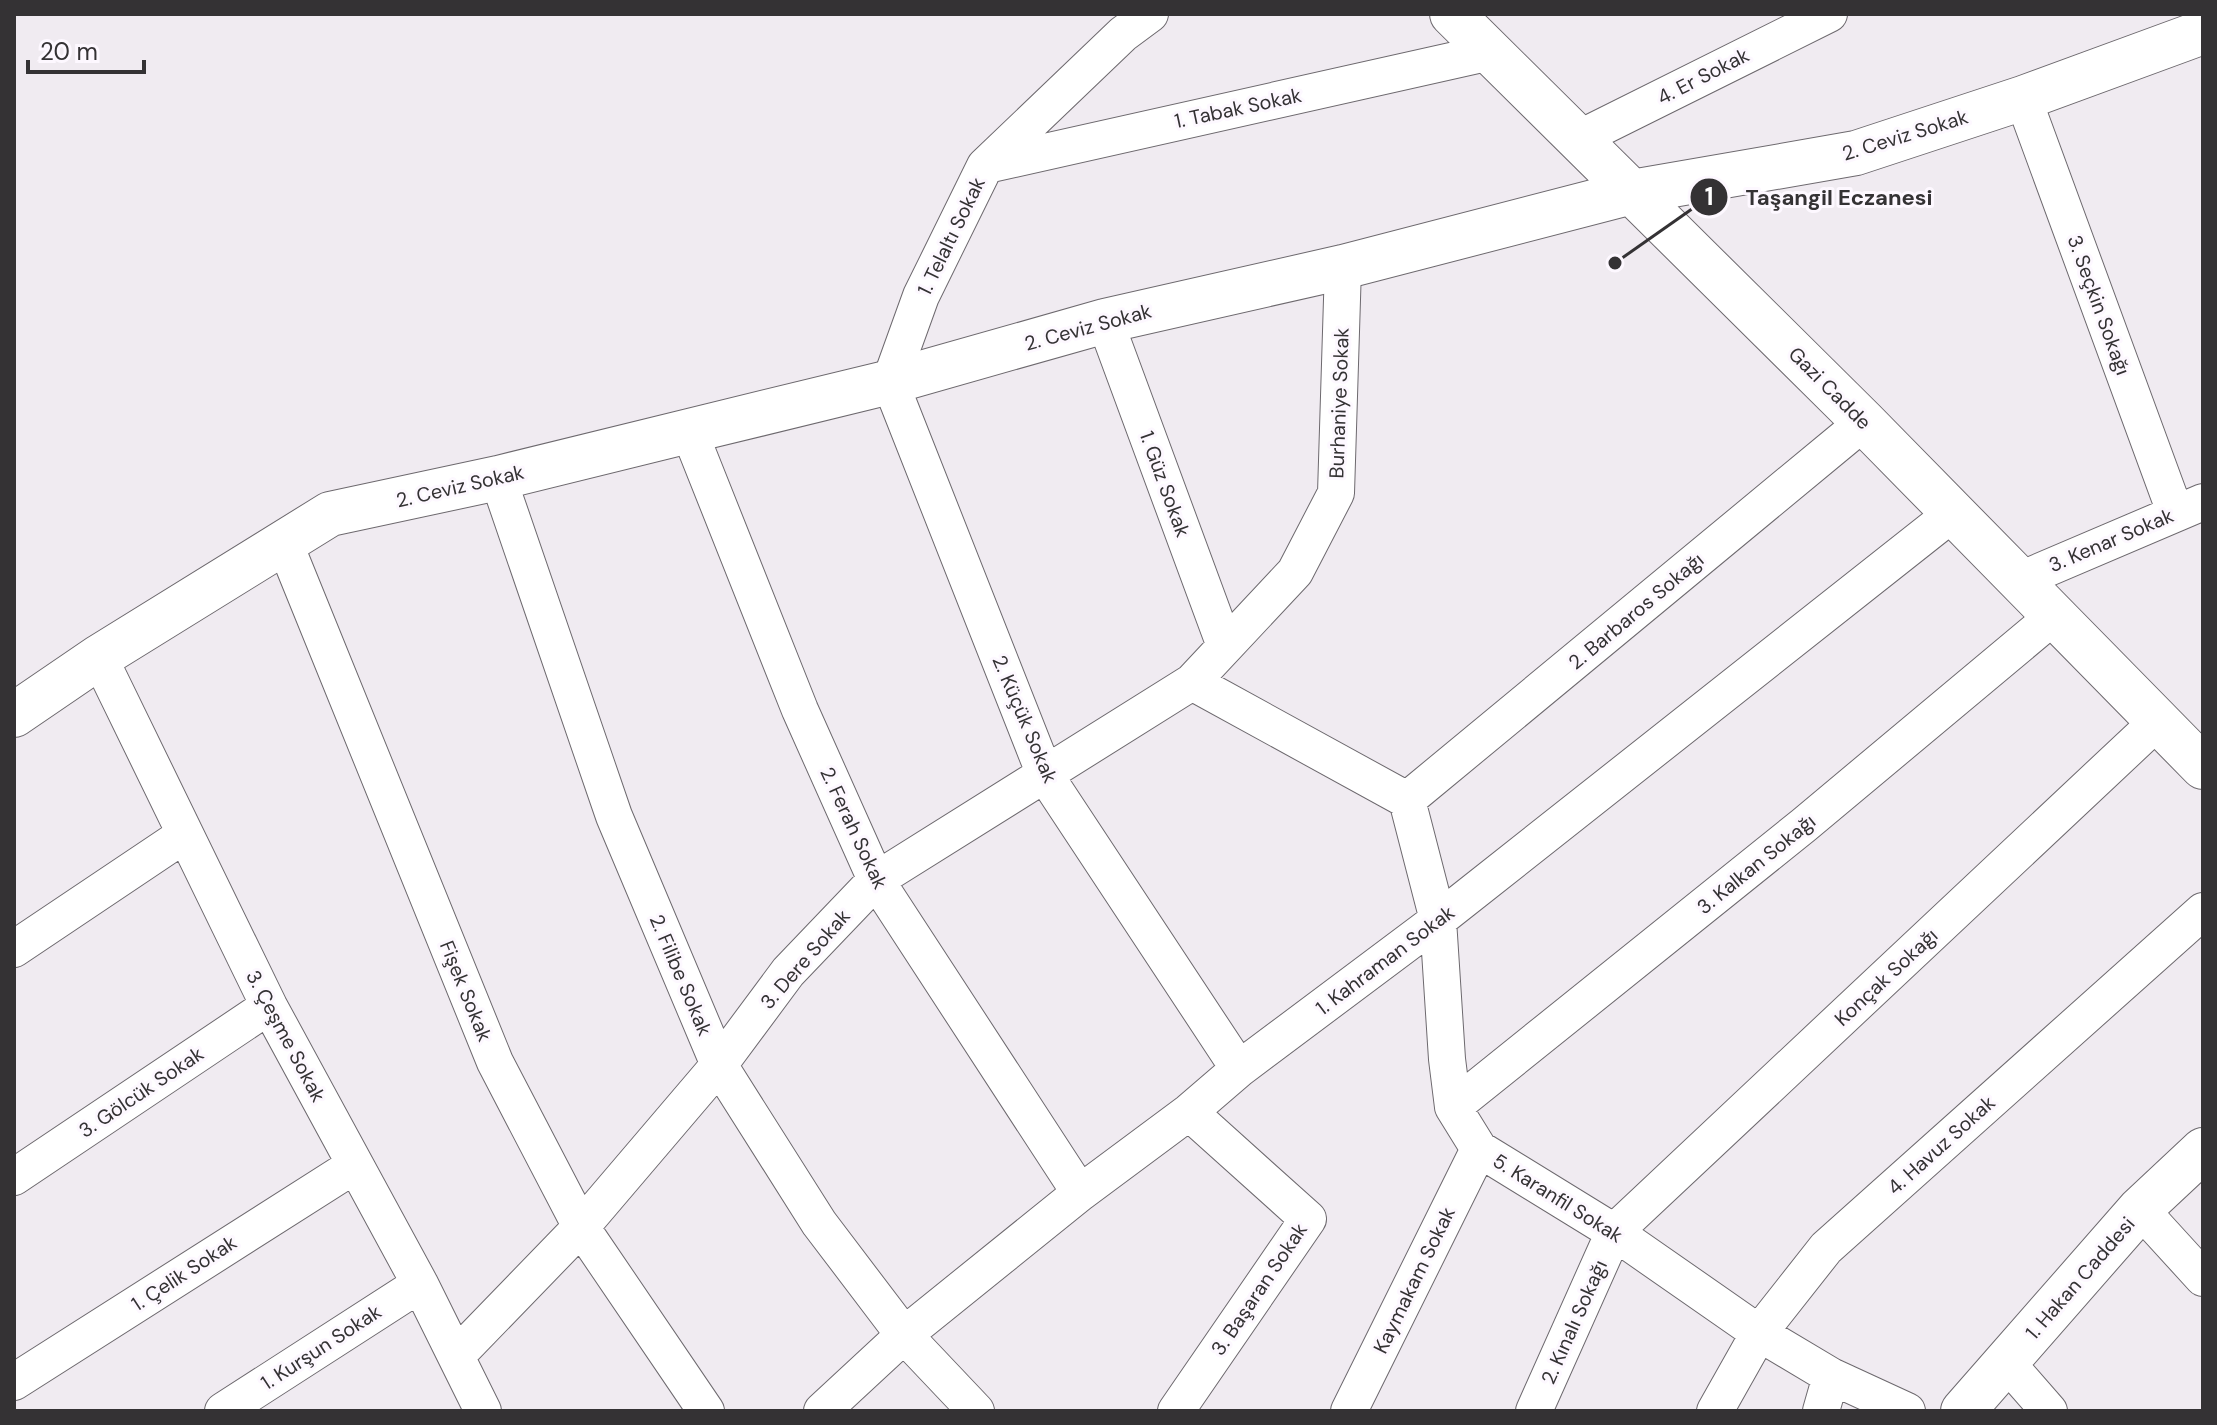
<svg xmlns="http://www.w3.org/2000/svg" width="2217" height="1425" font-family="'DM Sans',sans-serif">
  <rect width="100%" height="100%" fill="#f0ebf1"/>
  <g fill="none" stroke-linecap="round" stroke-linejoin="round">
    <g stroke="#6d696e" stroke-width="38">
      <path id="street" d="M 1150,14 L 1123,34 L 985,166 L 921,296 L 890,382 L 1045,775 L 1239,1069
        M 2023,98 L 2175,512
        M 1578,139 L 1829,14
        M 987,165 L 1491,52
        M 1105,321 L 1225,646
        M 689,431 L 800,710 L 876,880 L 1080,1193
        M 498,478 L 614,816 L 719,1065 L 819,1223 L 904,1335 L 976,1411
        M 284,542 L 495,1062 L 581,1227 L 706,1411
        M 2020,580 L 2203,502
        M 99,657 L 269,1006 L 420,1284 L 483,1411
        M 1192,682 L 1407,800 L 1438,920 L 1447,1059 L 1453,1107 L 1479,1149 L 1614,1232 L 1759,1333 L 1831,1376 L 1907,1411
        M 1407,800 L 1864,422
        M 14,949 L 184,835
        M 1453,1107 L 1804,825 L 2054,616
        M 14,1177 L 269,1006
        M 2140,1209 L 2203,1278
        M 457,1355 L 581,1227 L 719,1065 L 788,972 L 876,880 L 1192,682 L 1295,572 L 1336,493 L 1343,267
        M 2006,1362 L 2049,1411
        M 14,1382 L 355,1165
        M 223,1411 L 420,1284
        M 822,1411 L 904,1335 L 1080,1193 L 1189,1112 L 1239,1069 L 1438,920 L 1953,513
        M 1176,1411 L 1308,1219 L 1189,1112
        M 1349,1411 L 1479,1149
        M 1534,1411 L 1614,1232 L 2158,721
        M 1715,1411 L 1759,1333 L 1826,1248 L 2203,911
        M 1821,1411 L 1831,1376"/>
    </g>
    <g stroke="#6d696e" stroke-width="46">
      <path id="secondary" d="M 1452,14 L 1864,422 L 2203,767
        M 14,715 L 99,657 L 330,514 L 498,478 L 689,431 L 890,382 L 1105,321 L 1343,267 L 1632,192 L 1856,153 L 2023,98 L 2203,32
        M 1963,1411 L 2140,1209 L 2203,1150"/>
    </g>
    <use href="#street" stroke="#fff" stroke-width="36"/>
    <use href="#secondary" stroke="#fff" stroke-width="44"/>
  </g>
  <g text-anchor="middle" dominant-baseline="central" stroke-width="6" stroke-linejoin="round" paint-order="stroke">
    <g font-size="20" fill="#343234" stroke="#fdf8ff">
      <text transform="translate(1703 76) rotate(-27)">4. Er Sokak</text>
      <text transform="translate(1238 108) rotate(-12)">1. Tabak Sokak</text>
      <text transform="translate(1905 135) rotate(-17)">2. Ceviz Sokak</text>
      <text transform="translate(951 236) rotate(-64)">1. Telaltı Sokak</text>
      <text transform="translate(2099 305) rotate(70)">3. Seçkin Sokağı</text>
      <text transform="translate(1088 327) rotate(-15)">2. Ceviz Sokak</text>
      <text transform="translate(1830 388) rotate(45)">Gazi Cadde</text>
      <text transform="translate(1339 403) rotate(-88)">Burhaniye Sokak</text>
      <text transform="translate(1165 484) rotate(70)">1. Güz Sokak</text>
      <text transform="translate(460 486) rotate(-13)">2. Ceviz Sokak</text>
      <text transform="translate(2111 540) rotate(-23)">3. Kenar Sokak</text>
      <text transform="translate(1636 611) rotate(-40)">2. Barbaros Sokağı</text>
      <text transform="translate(1025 719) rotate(67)">2. Küçük Sokak</text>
      <text transform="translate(854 828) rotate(65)">2. Ferah Sokak</text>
      <text transform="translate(1756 864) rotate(-39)">3. Kalkan Sokağı</text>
      <text transform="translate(805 959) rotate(-49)">3. Dere Sokak</text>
      <text transform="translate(1385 960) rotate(-37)">1. Kahraman Sokak</text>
      <text transform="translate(681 975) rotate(67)">2. Filibe Sokak</text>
      <text transform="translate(1886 977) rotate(-43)">Konçak Sokağı</text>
      <text transform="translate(466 991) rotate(68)">Fişek Sokak</text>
      <text transform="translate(286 1036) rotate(62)">3. Çeşme Sokak</text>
      <text transform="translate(141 1092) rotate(-34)">3. Gölcük Sokak</text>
      <text transform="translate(1941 1145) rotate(-42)">4. Havuz Sokak</text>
      <text transform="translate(1558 1198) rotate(32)">5. Karanfil Sokak</text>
      <text transform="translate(184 1273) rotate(-33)">1. Çelik Sokak</text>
      <text transform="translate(2080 1278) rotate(-49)">1. Hakan Caddesi</text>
      <text transform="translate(1414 1280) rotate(-64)">Kaymakam Sokak</text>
      <text transform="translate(1259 1289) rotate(-56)">3. Başaran Sokak</text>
      <text transform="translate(1574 1322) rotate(-66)">2. Kınalı Sokağı</text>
      <text transform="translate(321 1347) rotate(-33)">1. Kurşun Sokak</text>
    </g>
  </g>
  <path fill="none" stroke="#343234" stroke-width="3" d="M1615 263L1709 197"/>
  <g fill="#343234" stroke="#fdf8ff" stroke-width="3">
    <circle cx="1615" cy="263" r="8"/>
    <circle cx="1709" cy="197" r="20"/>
  </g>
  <g font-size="24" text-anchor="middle" font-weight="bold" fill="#fff">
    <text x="1709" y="205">1</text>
  </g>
  <g font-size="22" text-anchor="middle" font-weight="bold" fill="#343234" stroke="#fdf8ff" stroke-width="6" stroke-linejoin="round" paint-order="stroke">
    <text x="1839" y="205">Taşangil Eczanesi</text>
  </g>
  <rect width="2217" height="1425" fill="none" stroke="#343234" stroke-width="32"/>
  <path d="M28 60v12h116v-12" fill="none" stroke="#343234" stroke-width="4"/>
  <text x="40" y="60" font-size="24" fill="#343234" stroke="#fdf8ff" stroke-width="6" paint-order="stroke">20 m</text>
</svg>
